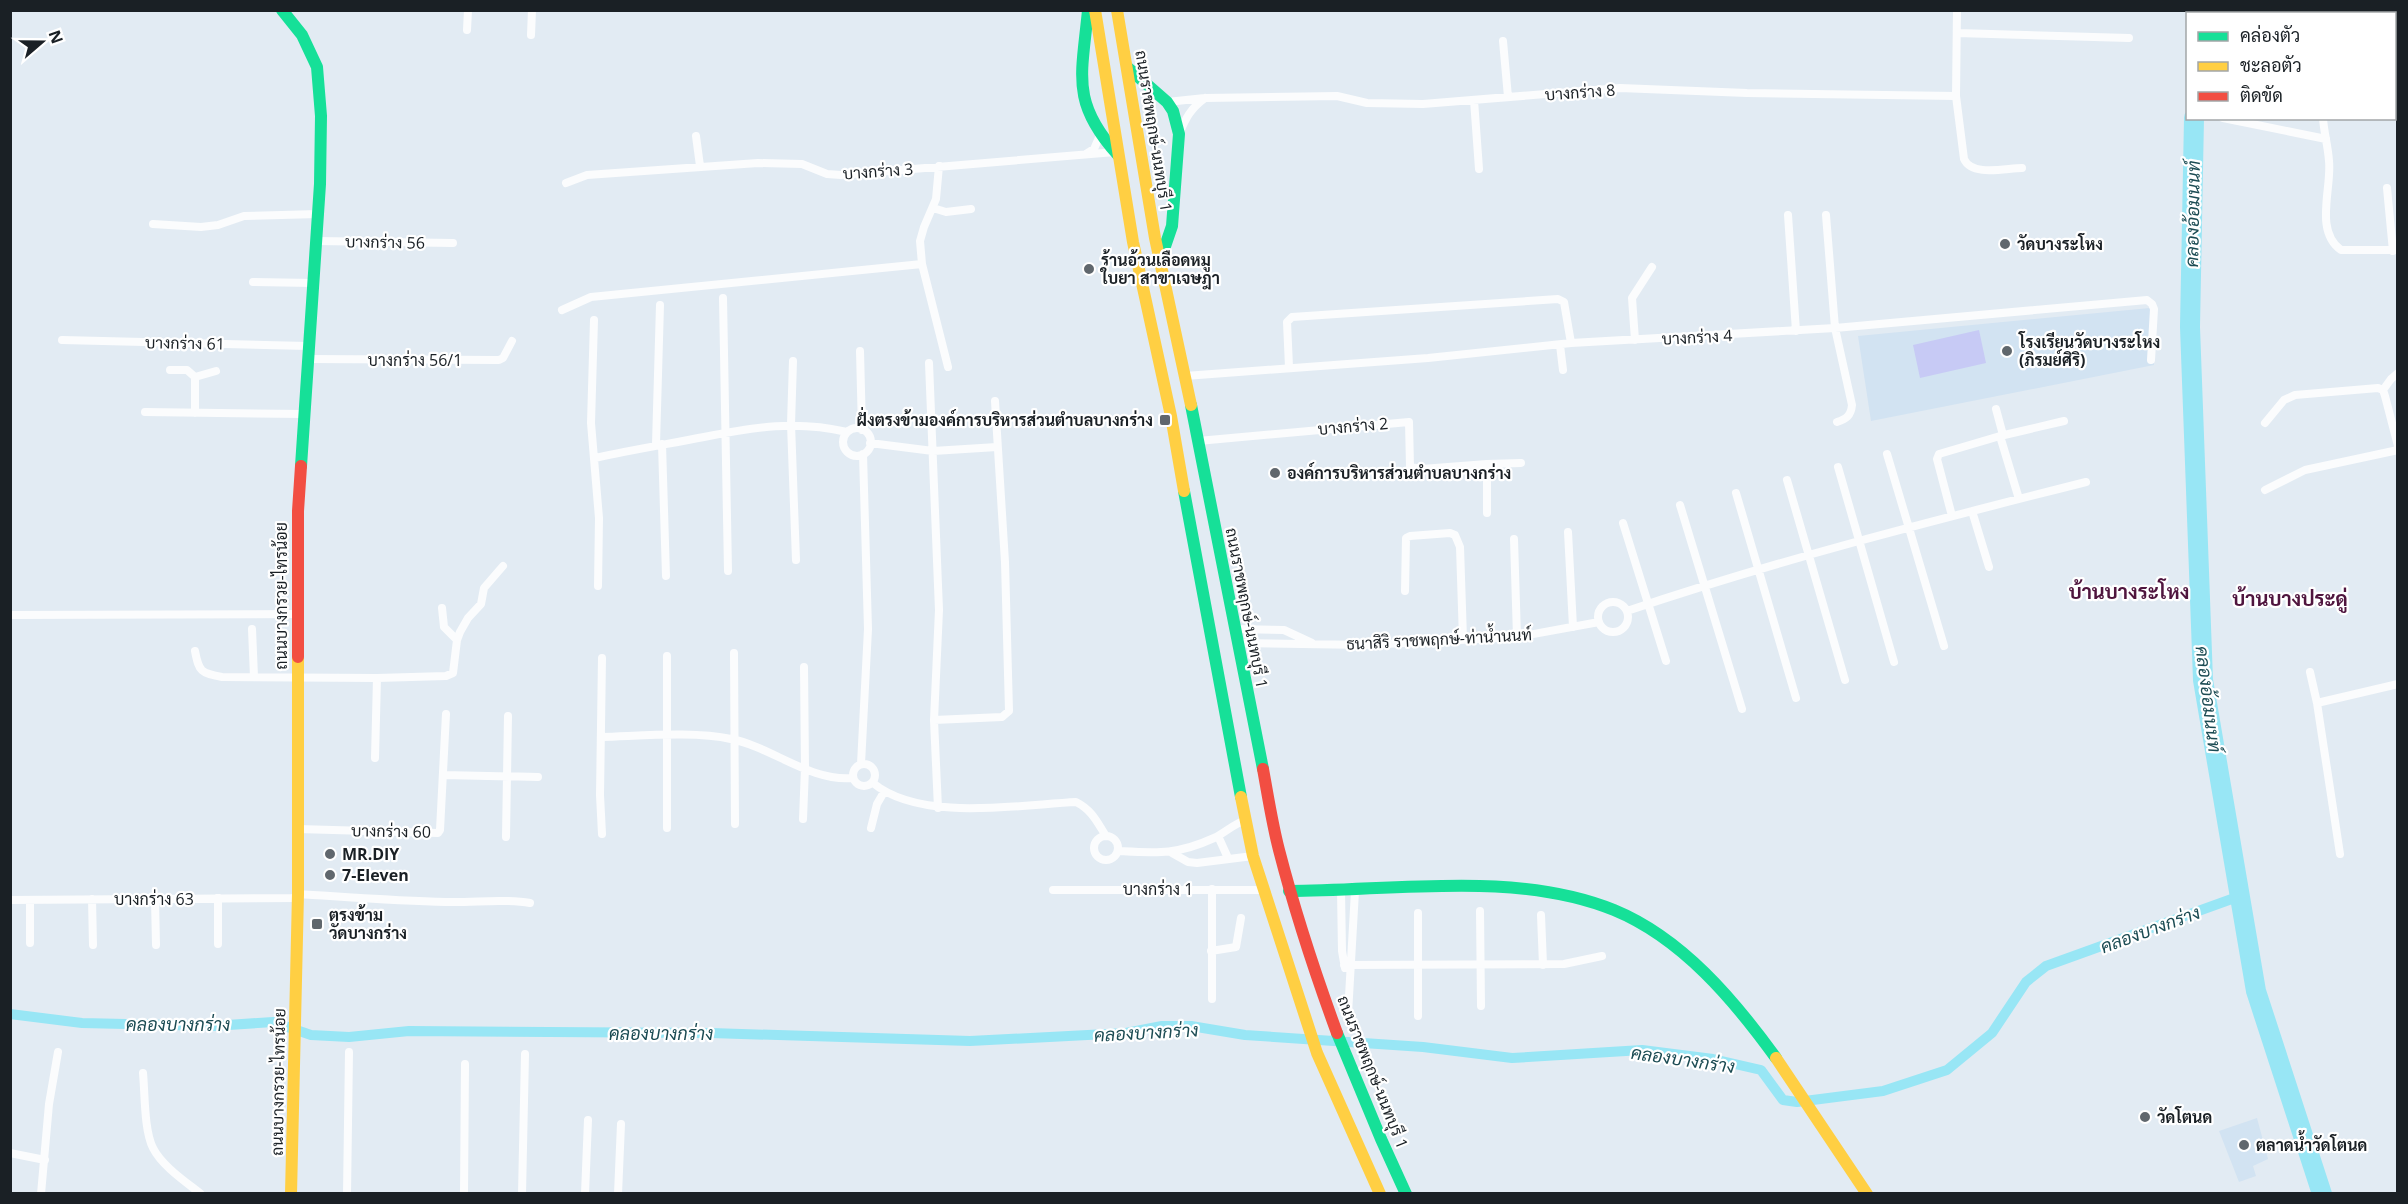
<svg xmlns="http://www.w3.org/2000/svg" width="2408" height="1204" font-family="'Open Sans',Sarabun,sans-serif">
  <rect width="100%" height="100%" fill="#e2ebf3"/>
  <path fill="#d2e3f2" d="M 2150,308 L 2154,365 L 1871,421 L 1858,336 Z
    M 2257,1118 L 2268,1159 L 2253,1166 L 2256,1176 L 2239,1182 L 2219,1131 Z"/>
  <path fill="#c7caf5" d="M 1979,330 L 1986,363 L 1920,378 L 1913,345 Z"/>
  <g fill="none" stroke-linecap="round" stroke-linejoin="round">
    <path stroke="#98e6f5" stroke-width="10" d="M 10,1014 L 82,1023 L 213,1026 L 273,1022 L 311,1035 L 349,1037 L 409,1031 L 711,1033 L 970,1041 L 1126,1033 L 1162,1026 L 1191,1026 L 1245,1035 L 1423,1047 L 1512,1058 L 1642,1050 L 1713,1059 L 1761,1070 L 1783,1100 L 1797,1102 L 1883,1091 L 1947,1070 L 1992,1033 L 2026,982 L 2046,966 L 2240,896"/>
    <path stroke="#98e6f5" stroke-width="20" d="M 2196,14 L 2196,10
      M 2194,118 L 2190,327 L 2203,680 L 2256,991 L 2322,1194"/>
    <path stroke="#fbfcfd" stroke-width="8" d="M 1957,10 L 1956,96 L 1964,159 C 1972,177 2006,168 2022,168
      M 2322,14 L 2322,10
      M 467,30 L 468,10
      M 1957,33 L 2129,38
      M 531,35 L 532,10
      M 1503,41 L 1508,97
      M 2394,52 L 2398,52
      M 1474,100 L 1479,169
      M 1167,102 L 1205,98 L 1337,96 L 1367,103 L 1423,104 L 1620,88 L 1747,93 L 1956,96
      M 2223,118 L 2326,139
      M 2323,118 C 2324,133 2328,146 2329,161 C 2332,188 2314,231 2341,250 L 2398,250
      M 1179,134 C 1186,118 1190,109 1205,98
      M 696,136 L 700,166
      M 1086,154 L 1094,149 L 1101,133
      M 939,166 L 936,199 L 924,227 L 920,241 L 922,264 L 948,367
      M 566,183 L 587,175 L 758,163 L 802,164 L 827,174 L 841,175 L 1115,152
      M 2387,188 L 2393,251
      M 933,208 L 946,212 L 971,209
      M 1788,215 L 1796,331
      M 1826,215 L 1835,328 L 1852,405 C 1851,416 1846,419 1837,422
      M 153,224 L 201,227 L 218,225 L 244,216 L 318,214
      M 317,241 L 453,243
      M 253,282 L 313,283
      M 723,298 L 728,571
      M 562,310 L 591,297 L 922,264
      M 594,320 L 591,423 L 599,518 L 598,586
      M 62,340 L 308,346
      M 1635,340 L 1632,298 L 1652,267
      M 1560,345 L 1563,370
      M 860,351 L 862,430
      M 308,359 L 499,360 L 503,358 L 512,341
      M 793,361 L 791,424 L 796,560
      M 929,363 L 939,610 L 934,720 L 938,808
      M 1289,367 L 1287,322 L 1292,317 L 1558,299 L 1564,302 L 1571,343
      M 170,370 L 187,370 L 195,377 L 195,413
      M 1185,376 L 1428,358 L 1571,343 L 1835,328 L 2147,300 L 2152,304 L 2154,309 L 2151,360
      M 195,377 L 216,371
      M 2383,390 L 2391,379 L 2398,373
      M 1996,409 L 2003,435
      M 145,412 L 303,414
      M 2265,423 L 2284,400 L 2295,395 L 2378,388 L 2383,390 L 2385,396 L 2398,446
      M843 442a14 14 0 1 1 28 0a14 14 0 1 1-28 0Z
      M 2000,436 L 2019,499
      M 1198,441 L 1409,422 L 1410,467 L 1422,469 L 1487,464 L 1487,513
      M 870,443 L 933,451 L 997,447
      M 656,444 L 660,305
      M 662,444 L 666,576
      M 1887,454 L 1944,646
      M 595,458 C 631,450 668,444 704,437 C 755,427 796,420 847,432
      M 1487,464 L 1521,463
      M 1838,467 L 1894,662
      M 1787,480 L 1845,680
      M 2265,490 L 2305,470 L 2398,450
      M 1736,493 L 1796,698
      M 1680,505 L 1742,709
      M 1972,511 L 1989,567
      M 1952,516 L 1937,459 L 1939,454 L 2000,436 L 2064,421
      M 1623,523 L 1666,661
      M 1568,532 L 1573,627
      M 1514,539 L 1517,637
      M 1405,591 L 1406,538 L 1410,536 L 1450,533 L 1455,535 L 1460,547 L 1463,639
      M1598 617a15 15 0 1 1 30 0a15 15 0 1 1-30 0Z
      M 442,608 L 444,627 L 457,640
      M 1627,611 C 1778,560 1932,521 2086,482
      M 10,615 L 298,614
      M 252,629 L 254,677
      M 1235,629 L 1284,630 L 1312,643
      M 1238,643 L 1366,645 L 1517,637 L 1599,622
      M 195,651 C 199,672 201,673 222,677 L 377,678 L 375,758
      M 734,653 L 735,824
      M 2310,672 L 2317,703 L 2340,854
      M 377,678 L 446,676 L 453,673 L 457,640 L 460,632 L 468,618 L 481,604 L 484,588 L 503,566
      M 2317,703 L 2398,684
      M 934,720 L 1002,717 L 1009,711 L 1005,562 L 995,401
      M 602,737 C 640,736 695,731 731,739 C 772,747 810,782 853,778
      M853 775a11 11 0 1 1 22 0a11 11 0 1 1-22 0Z
      M 861,764 L 868,629 L 863,454
      M 443,775 L 538,777
      M 873,783 C 920,822 1017,805 1076,802 C 1092,810 1097,822 1106,836
      M 803,819 L 805,768 L 804,667
      M 667,828 L 667,656
      M 871,828 L 877,804 L 884,792
      M 298,829 L 438,833 L 440,830 L 446,714
      M 602,834 L 600,795 L 602,658
      M 1218,836 L 1228,858
      M1094 848a12 12 0 1 1 24 0a12 12 0 1 1-24 0Z
      M 506,837 L 508,716
      M 1118,851 C 1157,853 1177,855 1214,838 C 1225,833 1233,824 1246,820
      M 1172,853 L 1188,862 L 1197,863 L 1253,856
      M 1053,890 L 1263,890
      M 1341,891 L 1342,951 L 1345,968
      M 298,894 C 347,897 397,901 446,902 C 474,903 503,898 530,903
      M 218,898 L 218,944
      M 92,899 L 93,945
      M 155,899 L 156,945
      M 10,900 L 298,898
      M 30,900 L 30,943
      M 1480,911 L 1481,1006
      M 1541,915 L 1543,965
      M 1211,951 L 1236,947 L 1241,918
      M 1344,965 L 1564,964 L 1602,956
      M 1212,999 L 1212,889
      M 1348,1014 L 1355,891
      M 1418,1016 L 1418,913
      M 143,1073 C 145,1094 144,1130 153,1148 C 162,1166 186,1182 201,1194
      M 10,1153 L 45,1160
      M 41,1194 L 49,1104 L 58,1052
      M 347,1194 L 349,1052
      M 464,1194 L 465,1064
      M 522,1194 L 525,1054
      M 585,1194 L 588,1120
      M 618,1194 L 621,1124"/>
    <path stroke="#16e098" stroke-width="12" d="M 282,10 L 302,35 L 317,67 L 321,116 L 320,184 L 301,466
      M 1088,10 C 1082,75 1070,102 1118,155
      M 1127,67 L 1167,102 L 1173,111 L 1179,134 L 1172,226 L 1160,261
      M 1191,405 L 1263,769
      M 1184,491 L 1241,797
      M 1289,891 C 1392,891 1516,870 1614,910 C 1682,938 1734,1000 1776,1058
      M 1337,1033 L 1381,1139 L 1406,1194"/>
    <path stroke="#ffcf43" stroke-width="12" d="M 1095,10 L 1133,242 L 1171,416 L 1184,491
      M 1117,10 L 1155,238 L 1191,405
      M 1241,797 L 1253,856 L 1317,1053 L 1380,1194
      M 1776,1058 L 1867,1194
      M 291,1194 L 298,894 L 298,657"/>
    <path stroke="#f24e42" stroke-width="12" d="M 298,657 L 298,511 L 301,466
      M 1263,769 C 1268,796 1272,823 1279,850 C 1295,912 1315,973 1337,1033"/>
  </g>
  <g fill="#60676d" stroke="#fff" stroke-width="2">
    <circle cx="2005" cy="244" r="6"/>
    <circle cx="1089" cy="269" r="6"/>
    <circle cx="2007" cy="351" r="6"/>
    <rect x="1159" y="414" width="12" height="12" rx="3"/>
    <circle cx="1275" cy="473" r="6"/>
    <circle cx="330" cy="854" r="6"/>
    <circle cx="330" cy="875" r="6"/>
    <rect x="311" y="918" width="12" height="12" rx="3"/>
    <circle cx="2145" cy="1117" r="6"/>
    <circle cx="2244" cy="1145" r="6"/>
  </g>
  <g text-anchor="middle" dominant-baseline="central" stroke-width="4.5" stroke-linejoin="round" paint-order="stroke">
    <g font-size="16" fill="#1a2025" stroke="#fff">
      <text transform="translate(1580 92) rotate(-4)">บางกร่าง 8</text>
      <text transform="translate(1154 131) rotate(81)">ถนนราชพฤกษ์-นนทบุรี 1</text>
      <text transform="translate(878 171) rotate(-4)">บางกร่าง 3</text>
      <text transform="translate(385 242) rotate(1)">บางกร่าง 56</text>
      <text transform="translate(1697 337) rotate(-3)">บางกร่าง 4</text>
      <text transform="translate(185 343) rotate(1)">บางกร่าง 61</text>
      <text x="415" y="360">บางกร่าง 56/1</text>
      <text transform="translate(1353 426) rotate(-5)">บางกร่าง 2</text>
      <text transform="translate(281 596) rotate(-90)">ถนนบางกรวย-ไทรน้อย</text>
      <text transform="translate(1247 608) rotate(79)">ถนนราชพฤกษ์-นนทบุรี 1</text>
      <text transform="translate(1439 639) rotate(-3)">ธนาสิริ ราชพฤกษ์-ท่าน้ำนนท์</text>
      <text transform="translate(391 831) rotate(1)">บางกร่าง 60</text>
      <text x="1158" y="889">บางกร่าง 1</text>
      <text x="154" y="899">บางกร่าง 63</text>
      <text transform="translate(1373 1072) rotate(68)">ถนนราชพฤกษ์-นนทบุรี 1</text>
      <text transform="translate(278 1082) rotate(-89)">ถนนบางกรวย-ไทรน้อย</text>
    </g>
    <g font-size="16" font-weight="bold" fill="#1a2025" stroke="#fff" text-anchor="start">
      <text x="2017" y="244">วัดบางระโหง</text>
      <text x="1101" y="260">ร้านอ้วนเลือดหมู<tspan x="1101" dy="18">ใบยา สาขาเจษฎา</tspan></text>
      <text x="2019" y="342">โรงเรียนวัดบางระโหง<tspan x="2019" dy="18">(ภิรมย์ศิริ)</tspan></text>
      <text x="1153" y="420" text-anchor="end">ฝั่งตรงข้ามองค์การบริหารส่วนตำบลบางกร่าง</text>
      <text x="1287" y="473">องค์การบริหารส่วนตำบลบางกร่าง</text>
      <text x="342" y="854">MR.DIY</text>
      <text x="342" y="875">7-Eleven</text>
      <text x="329" y="915">ตรงข้าม<tspan x="329" dy="18">วัดบางกร่าง</tspan></text>
      <text x="2157" y="1117">วัดโตนด</text>
      <text x="2256" y="1145">ตลาดน้ำวัดโตนด</text>
    </g>
    <g font-size="18" font-style="italic" fill="#1b4b53" stroke="#fff">
      <text transform="translate(2192 214) rotate(-89)">คลองอ้อมนนท์</text>
      <text transform="translate(2209 699) rotate(83)">คลองอ้อมนนท์</text>
      <text transform="translate(2150 929) rotate(-20)">คลองบางกร่าง</text>
      <text x="178" y="1024">คลองบางกร่าง</text>
      <text transform="translate(1146 1032) rotate(-3)">คลองบางกร่าง</text>
      <text x="661" y="1033">คลองบางกร่าง</text>
      <text transform="translate(1683 1059) rotate(8)">คลองบางกร่าง</text>
    </g>
    <g font-size="20" font-weight="bold" fill="#4f153e" stroke="#fff">
      <text x="2129" y="591">บ้านบางระโหง</text>
      <text x="2290" y="598">บ้านบางประดู่</text>
    </g>
  </g>
  <rect width="2408" height="1204" fill="none" stroke="#1a2025" stroke-width="24"/>
  <rect x="2186" y="12" width="210" height="108" fill="#ffffff" stroke="#a3a6a8" stroke-width="1.5"/>
  <rect x="2198" y="32" width="30" height="9" fill="#16e098" stroke="#a3a6a8" stroke-width="1.5"/>
  <text x="2240" y="42" font-size="18" fill="#1a2025">คล่องตัว</text>
  <rect x="2198" y="62" width="30" height="9" fill="#ffcf43" stroke="#a3a6a8" stroke-width="1.5"/>
  <text x="2240" y="72" font-size="18" fill="#1a2025">ชะลอตัว</text>
  <rect x="2198" y="92" width="30" height="9" fill="#f24e42" stroke="#a3a6a8" stroke-width="1.5"/>
  <text x="2240" y="102" font-size="18" fill="#1a2025">ติดขัด</text>
  <g transform="translate(42 42) rotate(70)" stroke="#ffffff" stroke-width="4.5" paint-order="stroke">
  <path d="M0-4.5L10 22L0 15L-10 22Z" fill="#1a2025"/>
  <text y="-9" font-size="16" font-weight="bold" text-anchor="middle" fill="#1a2025">N</text>
  </g>
</svg>
